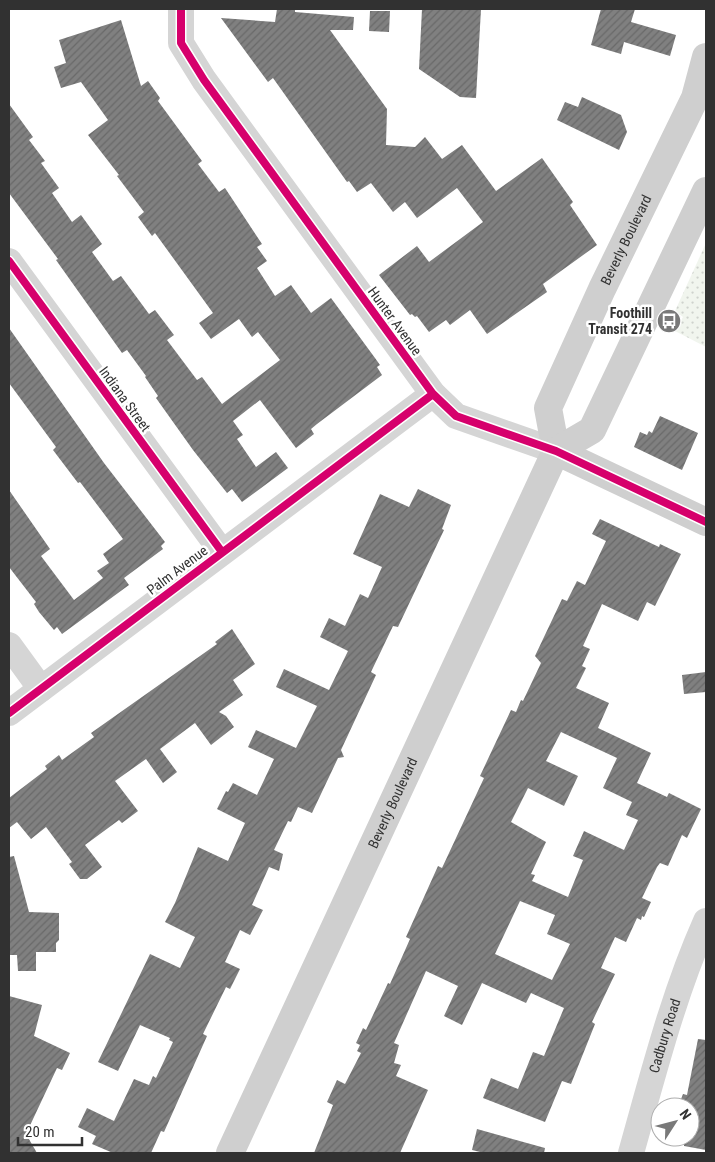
<svg xmlns="http://www.w3.org/2000/svg" width="715" height="1162" font-family="'Roboto Condensed',sans-serif">
  <defs>
    <pattern id="park-dots" width="8" height="8" patternUnits="userSpaceOnUse" patternTransform="scale(1.25)"><rect width="8" height="8" fill="#f1f5ee"/><path d="M2 2h.1M6 6h.1" fill="none" stroke="#cfd2cd" stroke-width="1.8" stroke-linecap="round"/></pattern>
    <pattern id="building-hatch" width="6" height="6" patternUnits="userSpaceOnUse" patternTransform="scale(1.25)"><rect width="6" height="6" fill="#808080"/><path d="M-1 1l2-2M0 6l6-6M5 7l2-2" fill="none" stroke="#696969"/></pattern>
  </defs>
  <rect width="100%" height="100%" fill="#fff"/>
  <path fill="url(#park-dots)" d="M 706,243 L 706,347 L 675,331 L 683,317 L 675,311 Z"/>
  <path fill="url(#building-hatch)" fill-rule="evenodd" d="M 277,9 L 295,9 L 295,12 L 354,17 L 353,30 L 330,30 L 387,109 L 386,145 L 415,147 L 425,137 L 442,159 L 462,145 L 496,191 L 542,158 L 573,202 L 570,205 L 597,245 L 543,284 L 547,292 L 487,334 L 470,310 L 450,325 L 446,320 L 429,332 L 417,316 L 415,317 L 412,314 L 410,315 L 379,275 L 417,246 L 429,262 L 483,222 L 457,188 L 417,218 L 405,202 L 393,212 L 371,183 L 357,192 L 349,181 L 347,182 L 273,78 L 268,82 L 221,18 L 275,22 Z
    M 422,9 L 481,9 L 476,98 L 460,97 L 419,69 Z
    M 601,9 L 635,9 L 631,22 L 676,35 L 670,56 L 624,42 L 621,54 L 591,45 Z
    M 370,11 L 390,11 L 389,32 L 369,31 Z
    M 121,20 L 141,86 L 148,81 L 160,98 L 158,101 L 202,161 L 198,164 L 219,192 L 225,188 L 262,244 L 257,247 L 267,261 L 257,268 L 275,296 L 291,285 L 311,313 L 331,298 L 375,358 L 380,365 L 377,367 L 382,375 L 317,424 L 311,429 L 314,434 L 296,448 L 260,400 L 233,421 L 243,435 L 237,439 L 256,467 L 276,452 L 288,468 L 242,502 L 232,489 L 227,493 L 193,450 L 156,398 L 158,396 L 145,377 L 146,376 L 127,350 L 122,353 L 56,260 L 58,259 L 9,193 L 9,104 L 33,137 L 29,140 L 45,161 L 41,163 L 59,188 L 52,193 L 72,222 L 81,215 L 102,244 L 92,252 L 113,281 L 121,276 L 149,314 L 155,310 L 174,335 L 167,340 L 197,380 L 202,377 L 222,404 L 280,360 L 258,332 L 252,337 L 239,319 L 211,339 L 199,323 L 213,313 L 155,233 L 152,236 L 138,217 L 144,212 L 117,176 L 119,175 L 88,135 L 108,120 L 81,82 L 61,88 L 54,67 L 66,63 L 59,40 Z
    M 582,97 L 621,115 L 627,132 L 619,150 L 557,120 L 565,102 L 578,107 Z
    M 9,328 L 104,463 L 165,542 L 161,546 L 163,549 L 124,578 L 129,585 L 62,634 L 57,627 L 54,630 L 39,612 L 34,604 L 36,602 L 9,567 L 9,490 L 50,549 L 41,556 L 74,600 L 103,578 L 97,571 L 109,563 L 103,554 L 123,539 L 80,482 L 78,483 L 53,450 L 56,447 L 9,383 Z
    M 660,416 L 698,433 L 682,470 L 634,447 L 640,432 L 647,435 L 649,431 L 652,433 Z
    M 418,489 L 451,505 L 442,529 L 444,530 L 398,627 L 393,626 L 371,672 L 376,675 L 341,750 L 344,757 L 338,758 L 312,813 L 298,807 L 291,822 L 288,821 L 274,850 L 283,854 L 279,871 L 269,867 L 252,905 L 263,910 L 250,935 L 240,930 L 225,962 L 240,969 L 230,989 L 226,987 L 203,1034 L 207,1036 L 164,1132 L 161,1131 L 151,1153 L 113,1153 L 92,1144 L 96,1136 L 78,1127 L 87,1108 L 114,1121 L 134,1079 L 149,1085 L 153,1076 L 156,1078 L 173,1042 L 169,1040 L 170,1038 L 140,1025 L 118,1071 L 98,1062 L 150,954 L 180,968 L 195,937 L 165,922 L 175,903 L 198,847 L 228,861 L 245,823 L 217,809 L 226,791 L 228,792 L 233,783 L 257,795 L 274,759 L 248,747 L 256,730 L 296,748 L 317,706 L 276,687 L 284,669 L 329,690 L 348,651 L 320,637 L 329,618 L 345,626 L 360,594 L 368,598 L 382,567 L 353,554 L 380,494 L 409,507 Z
    M 600,519 L 659,547 L 660,544 L 681,554 L 655,606 L 647,602 L 638,621 L 602,604 L 583,646 L 590,649 L 582,666 L 586,668 L 576,688 L 609,703 L 598,728 L 651,753 L 637,783 L 667,797 L 669,793 L 701,809 L 687,838 L 682,835 L 668,866 L 660,863 L 657,867 L 642,898 L 651,902 L 644,917 L 642,916 L 641,920 L 637,918 L 626,942 L 615,937 L 601,968 L 615,974 L 592,1022 L 595,1024 L 571,1084 L 562,1081 L 545,1122 L 483,1098 L 491,1078 L 518,1089 L 533,1052 L 544,1056 L 564,1008 L 531,993 L 526,1003 L 482,983 L 462,1025 L 444,1016 L 458,986 L 426,971 L 394,1043 L 399,1045 L 394,1063 L 401,1065 L 396,1076 L 428,1090 L 400,1153 L 314,1153 L 333,1105 L 327,1102 L 337,1080 L 345,1084 L 361,1053 L 357,1051 L 360,1045 L 356,1043 L 363,1028 L 366,1030 L 388,983 L 390,984 L 410,939 L 406,937 L 438,866 L 442,868 L 484,778 L 480,776 L 495,744 L 511,710 L 516,712 L 521,700 L 523,701 L 541,663 L 535,656 L 562,599 L 567,601 L 577,581 L 585,585 L 606,541 L 592,534 ZM 561,732 L 617,758 L 603,788 L 632,802 L 626,815 L 638,820 L 624,850 L 584,831 L 573,856 L 583,860 L 568,897 L 532,881 L 535,875 L 531,874 L 546,842 L 511,822 L 528,788 L 564,806 L 578,776 L 546,761 ZM 520,901 L 555,915 L 547,934 L 570,944 L 552,980 L 495,954 Z
    M 232,629 L 255,664 L 233,680 L 243,695 L 219,712 L 226,716 L 234,727 L 211,745 L 195,723 L 160,749 L 177,772 L 163,783 L 146,759 L 115,781 L 138,811 L 122,823 L 119,820 L 85,845 L 102,867 L 87,879 L 80,879 L 69,864 L 72,862 L 46,827 L 31,839 L 17,822 L 9,828 L 9,798 L 47,769 L 45,766 L 59,755 L 62,760 L 94,737 L 91,733 L 217,644 L 215,642 Z
    M 706,672 L 706,692 L 684,694 L 682,675 Z
    M 14,856 L 29,912 L 59,913 L 59,940 L 56,943 L 56,952 L 36,952 L 36,971 L 18,971 L 17,955 L 9,955 L 9,857 Z
    M 9,996 L 42,1005 L 34,1036 L 70,1053 L 62,1070 L 57,1068 L 26,1134 L 37,1153 L 9,1153 Z
    M 698,1039 L 706,1040 L 706,1150 L 684,1146 L 684,1143 L 672,1139 L 673,1137 L 690,1137 L 690,1107 L 678,1107 L 683,1094 L 687,1095 Z
    M 477,1129 L 545,1148 L 544,1153 L 484,1153 L 472,1150 Z"/>
  <g fill="none" stroke-linecap="round" stroke-linejoin="round">
    <g stroke="#d5d5d5" stroke-width="26">
      <path d="M 181,9 L 181,43 L 204,80 L 433,394 L 456,416 L 556,451"/>
      <path d="M 9,261 L 222,552"/>
      <path d="M 9,645 L 41,689"/>
      <path d="M 9,713 L 433,394"/>
      <path id="s1" d="M 631,1153 C 653,1075 673,995 706,921"/>
    </g>
    <g stroke="#cfcfcf" stroke-width="28">
      <path id="s2" d="M 556,451 L 548,408 L 602,289 L 695,98 L 706,57"/>
      <path d="M 556,451 L 706,522"/>
      <path id="s3" d="M 230,1153 L 556,451 L 592,430 L 706,191"/>
    </g>
    <g stroke="#fff" stroke-width="11">
      <path id="cycleway" d="M 181,9 L 181,43 L 204,80 L 433,394 L 456,416 L 556,451 L 706,522
        M 9,261 L 222,552
        M 9,713 L 433,394"/>
    </g>
    <use href="#cycleway" stroke="#d6006c" stroke-width="8"/>
  </g>
  <defs>
    <g id="bus-disc" transform="scale(1.25)"><circle r="9.5" fill="#797979" stroke="#fff"/><path d="M-5-6H5V4H4V6H2V4H-2V6H-4V4H-5ZM-3.5-4V0h7V-4ZM-3.5 1.2v1.5H-2V1.2ZM2 1.2v1.5H3.5V1.2Z" fill="#fff"/></g>
  </defs>
  <g fill-rule="evenodd">
    <use href="#bus-disc" x="669" y="321"/>
  </g>
  <g text-anchor="middle" dominant-baseline="central" stroke-width="5" stroke-linejoin="round" paint-order="stroke">
    <g font-size="14" fill="#313131" stroke="#fff">
      <text stroke="none"><textPath href="#s2" startOffset="229">Beverly Boulevard</textPath></text>
      <text transform="translate(395 321) rotate(54)">Hunter Avenue</text>
      <text transform="translate(125 399) rotate(54)">Indiana Street</text>
      <text transform="translate(177 570) rotate(-37)">Palm Avenue</text>
      <text stroke="none"><textPath href="#s3" startOffset="386">Beverly Boulevard</textPath></text>
      <text stroke="none"><textPath href="#s1" startOffset="122">Cadbury Road</textPath></text>
    </g>
    <g font-size="14" font-weight="bold" fill="#313131" stroke="#fff" text-anchor="end">
      <text x="652" y="313">Foothill<tspan x="652" dy="16">Transit 274</tspan></text>
    </g>
  </g>
  <rect width="715" height="1162" fill="none" stroke="#313131" stroke-width="20"/>
  <g transform="translate(675 1122) rotate(54)"><circle r="24" fill="#ffffff" stroke="#adadad"/>
  <path d="M0-4L9 19L0 12L-9 19Z" fill="#797979"/>
  <text y="-8" font-size="14" font-weight="bold" text-anchor="middle" fill="#313131">N</text>
  </g>
  <path d="M18 1137v8h64v-8" fill="none" stroke="#313131" stroke-width="2.5"/>
  <text x="25" y="1137" font-size="15" fill="#313131" stroke="#ffffff" stroke-width="4" paint-order="stroke">20 m</text>
</svg>
